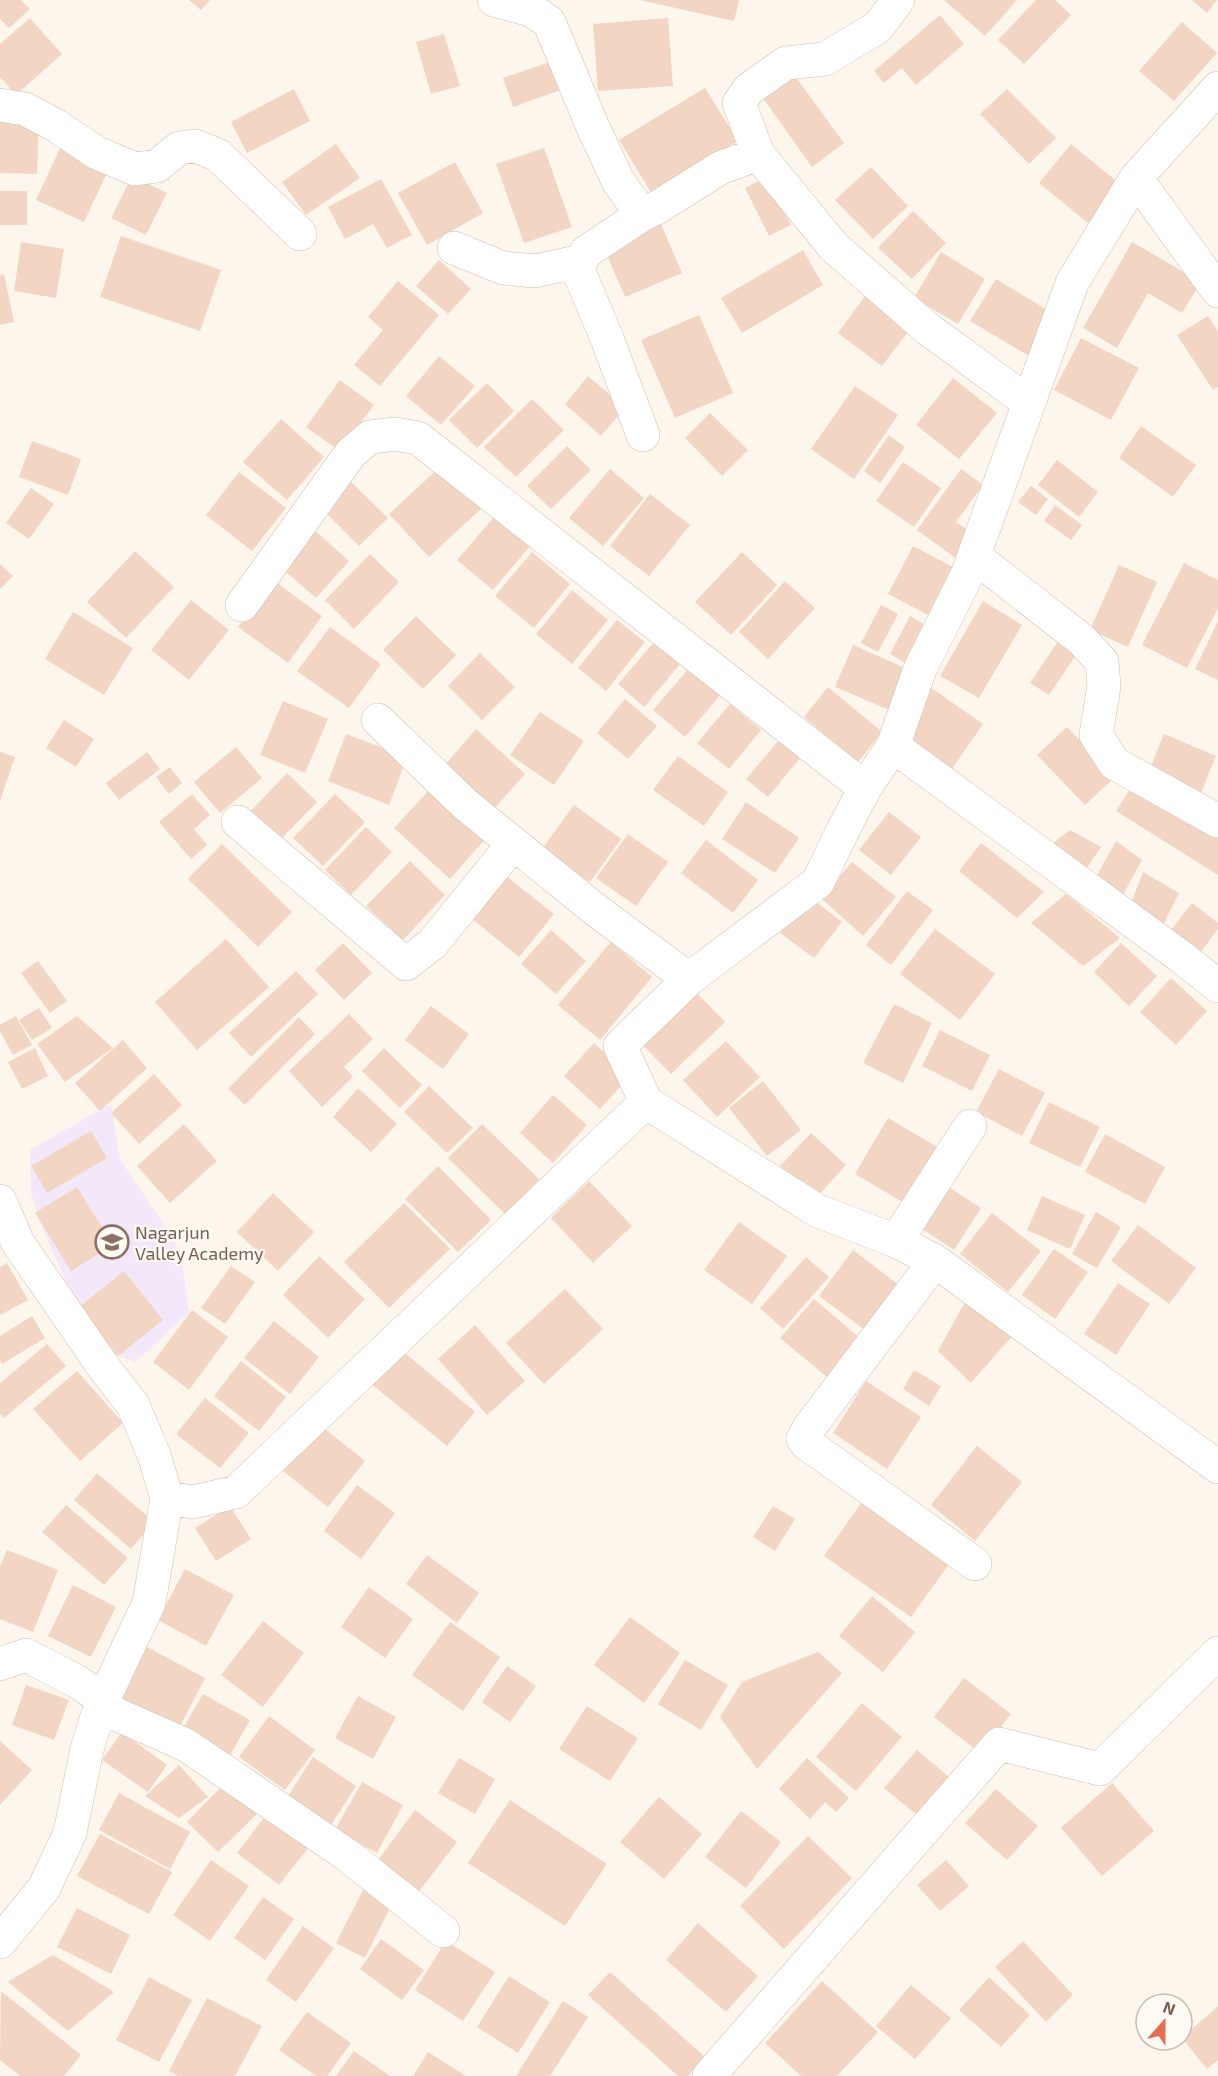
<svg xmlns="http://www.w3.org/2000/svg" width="1218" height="2076" font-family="'Exo 2',sans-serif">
  <rect width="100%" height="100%" fill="#fdf6ec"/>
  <path fill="#f3e8fa" d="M 111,1104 L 120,1160 L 156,1213 L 181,1253 L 189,1312 L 136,1362 L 105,1351 L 79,1309 L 44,1232 L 31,1194 L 30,1150 Z"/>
  <path fill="#f3d5c3" d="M 0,0 L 21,0 L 30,9 L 9,28 L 0,19 Z
    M 189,0 L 210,0 L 201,10 Z
    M 640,0 L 739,0 L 734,21 Z
    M 944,0 L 1017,0 L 985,36 Z
    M 1036,0 L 1055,0 L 1071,15 L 1024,64 L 998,40 Z
    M 1192,0 L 1217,0 L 1207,13 Z
    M 940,15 L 964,44 L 916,85 L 902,68 L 884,83 L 874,71 Z
    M 30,18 L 62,54 L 16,95 L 0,77 L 0,44 Z
    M 668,18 L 673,86 L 598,91 L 593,24 Z
    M 1182,22 L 1217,53 L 1174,101 L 1139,71 Z
    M 444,34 L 460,86 L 431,94 L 416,42 Z
    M 553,61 L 563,89 L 513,107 L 503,78 Z
    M 795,76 L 844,143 L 812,167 L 763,98 Z
    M 705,88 L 738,141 L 652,194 L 619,140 Z
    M 294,89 L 310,121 L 247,153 L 231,122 Z
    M 1007,89 L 1056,138 L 1029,164 L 980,114 Z
    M 0,122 L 39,123 L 37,174 L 0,173 Z
    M 62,144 L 110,166 L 84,222 L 36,200 Z
    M 336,144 L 360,178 L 306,215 L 282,182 Z
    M 1071,144 L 1120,184 L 1088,223 L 1039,183 Z
    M 544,148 L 572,227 L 524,243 L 496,164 Z
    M 455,162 L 483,213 L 427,245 L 398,193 Z
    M 871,167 L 908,206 L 873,239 L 835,200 Z
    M 132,176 L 167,193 L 146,235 L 111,218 Z
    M 767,177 L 791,225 L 769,236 L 745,188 Z
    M 381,179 L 412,235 L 387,248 L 373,224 L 345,239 L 328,207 Z
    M 0,191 L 27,191 L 27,225 L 0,225 Z
    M 913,211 L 946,243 L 912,279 L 878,248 Z
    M 661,224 L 682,273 L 625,297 L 604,248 Z
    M 121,236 L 221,270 L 200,331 L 100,297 Z
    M 21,242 L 64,249 L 56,298 L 14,291 Z
    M 1132,242 L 1201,282 L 1182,313 L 1148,293 L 1117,348 L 1083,328 Z
    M 803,250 L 823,285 L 742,333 L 721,298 Z
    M 941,252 L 985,279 L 958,324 L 914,298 Z
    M 439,260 L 471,289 L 448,314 L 416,286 Z
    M 4,274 L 14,322 L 0,325 L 0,275 Z
    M 996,279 L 1054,314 L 1029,356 L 970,321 Z
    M 398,281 L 439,315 L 380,386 L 354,365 L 383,330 L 368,317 Z
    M 868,292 L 913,325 L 882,366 L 838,333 Z
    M 699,315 L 733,393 L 675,418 L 641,340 Z
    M 1208,316 L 1218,331 L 1218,387 L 1213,390 L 1177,335 Z
    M 1081,338 L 1139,368 L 1111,420 L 1054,390 Z
    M 439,356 L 475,386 L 441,425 L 406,396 Z
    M 588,376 L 625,408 L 601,436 L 565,404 Z
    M 953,378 L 997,413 L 959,459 L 916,425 Z
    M 340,380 L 374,405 L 340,451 L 306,427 Z
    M 487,383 L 514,411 L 477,448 L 449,420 Z
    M 855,386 L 898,415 L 854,479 L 811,449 Z
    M 532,399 L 564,430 L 516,477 L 484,447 Z
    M 710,413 L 748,450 L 722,476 L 685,438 Z
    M 281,419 L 324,457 L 287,500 L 243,462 Z
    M 1141,426 L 1196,465 L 1173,497 L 1119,458 Z
    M 889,435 L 905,447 L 880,483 L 864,471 Z
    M 32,441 L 81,459 L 68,495 L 19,477 Z
    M 567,446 L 591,470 L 551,509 L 527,486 Z
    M 1057,460 L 1098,492 L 1079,517 L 1038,485 Z
    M 903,462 L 941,488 L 914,527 L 876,501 Z
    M 442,465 L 482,508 L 429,557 L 389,514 Z
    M 610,469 L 644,498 L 603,546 L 569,518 Z
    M 961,469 L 983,485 L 956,522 L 975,535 L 957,559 L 917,530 Z
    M 239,472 L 286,508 L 252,551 L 206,515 Z
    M 351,482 L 388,518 L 359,546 L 323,510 Z
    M 1031,486 L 1048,499 L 1036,515 L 1018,502 Z
    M 31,488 L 54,504 L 29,539 L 6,523 Z
    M 650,494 L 690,525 L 649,576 L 610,546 Z
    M 1055,505 L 1082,525 L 1071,540 L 1044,521 Z
    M 494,517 L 530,546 L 493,590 L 457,560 Z
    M 311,527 L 349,561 L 316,598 L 278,565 Z
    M 913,546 L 957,569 L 932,617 L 888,594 Z
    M 135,551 L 174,587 L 126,638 L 87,602 Z
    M 532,552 L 570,584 L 534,628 L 495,596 Z
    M 742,552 L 777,585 L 731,635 L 695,602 Z
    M 370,554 L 399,582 L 354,629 L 325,600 Z
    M 1184,563 L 1218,580 L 1218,608 L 1187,668 L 1142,645 Z
    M 0,564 L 13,576 L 0,589 Z
    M 1119,565 L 1157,582 L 1128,647 L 1090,630 Z
    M 273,580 L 322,616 L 288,663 L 238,627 Z
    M 785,581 L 815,608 L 768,659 L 739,632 Z
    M 572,590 L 608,620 L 572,664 L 536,634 Z
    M 191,600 L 229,630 L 189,680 L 151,650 Z
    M 983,601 L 1022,625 L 979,698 L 940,676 Z
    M 881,605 L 898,614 L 878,652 L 861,643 Z
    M 73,612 L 133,648 L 104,695 L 45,659 Z
    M 416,616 L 456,655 L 423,689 L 383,650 Z
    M 910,616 L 929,627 L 909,665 L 890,654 Z
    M 617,620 L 645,642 L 606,691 L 578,668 Z
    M 1218,621 L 1218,680 L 1195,669 Z
    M 330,627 L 381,664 L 349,708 L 297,671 Z
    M 1063,634 L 1082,646 L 1049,695 L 1030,683 Z
    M 655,641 L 681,663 L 644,707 L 618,684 Z
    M 853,645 L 912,671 L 894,712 L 835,687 Z
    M 480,653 L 515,687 L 482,720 L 448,686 Z
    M 695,661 L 727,687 L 685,737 L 653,710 Z
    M 828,687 L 882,732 L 858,762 L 804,717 Z
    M 930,687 L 983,724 L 947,776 L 898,741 Z
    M 625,699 L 657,726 L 628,759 L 597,733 Z
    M 283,701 L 328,719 L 305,773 L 260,755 Z
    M 730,704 L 761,730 L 729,769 L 697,743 Z
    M 540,712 L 584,741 L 554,785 L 510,755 Z
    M 64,720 L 94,739 L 76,767 L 46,748 Z
    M 1067,727 L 1115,777 L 1085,805 L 1037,755 Z
    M 476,729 L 525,774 L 493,810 L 444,766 Z
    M 346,734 L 407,757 L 389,805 L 328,781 Z
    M 1164,734 L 1216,756 L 1201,793 L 1149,771 Z
    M 780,739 L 801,757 L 768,797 L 746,779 Z
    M 236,747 L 262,778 L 220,813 L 194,782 Z
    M 0,752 L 15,757 L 0,801 Z
    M 147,752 L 160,769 L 119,800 L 106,783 Z
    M 678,756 L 728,792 L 704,826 L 653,790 Z
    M 170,767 L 182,783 L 169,794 L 156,777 Z
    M 287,773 L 317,802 L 278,842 L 248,814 Z
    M 1134,783 L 1218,835 L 1218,875 L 1116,811 Z
    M 432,787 L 487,837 L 450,879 L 394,828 Z
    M 192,794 L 210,815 L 194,829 L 207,845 L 191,859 L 159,822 Z
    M 335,794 L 365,822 L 323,866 L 293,838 Z
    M 746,802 L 799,838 L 775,873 L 722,839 Z
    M 574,805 L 621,839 L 590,882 L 542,849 Z
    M 889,812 L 921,837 L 891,875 L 859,850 Z
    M 366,827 L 392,852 L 351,895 L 325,870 Z
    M 1070,830 L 1101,847 L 1084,872 L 1052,844 Z
    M 628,834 L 668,862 L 636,906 L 596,878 Z
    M 706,840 L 758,880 L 733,913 L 681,873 Z
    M 1116,841 L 1142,860 L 1119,902 L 1095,879 Z
    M 981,843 L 1044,892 L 1017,918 L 959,871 Z
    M 222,844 L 292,912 L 258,947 L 188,879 Z
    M 410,861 L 445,895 L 403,940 L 366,906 Z
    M 852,862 L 896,897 L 863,936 L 821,898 Z
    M 1143,872 L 1179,893 L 1158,935 L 1129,909 Z
    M 506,876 L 554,914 L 519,957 L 471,918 Z
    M 907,891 L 933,910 L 891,965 L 866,945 Z
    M 1066,894 L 1120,938 L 1083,966 L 1031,923 Z
    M 809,896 L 842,922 L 814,958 L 780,933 Z
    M 1192,903 L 1218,923 L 1218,929 L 1196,958 L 1167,935 Z
    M 935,929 L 995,974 L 960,1020 L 900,974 Z
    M 551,930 L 586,961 L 556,994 L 521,964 Z
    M 226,939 L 269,987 L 197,1050 L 155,1002 Z
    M 611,942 L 652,977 L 600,1040 L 558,1005 Z
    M 343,943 L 372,973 L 344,1000 L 315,970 Z
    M 1121,943 L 1157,976 L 1129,1006 L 1094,972 Z
    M 38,961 L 67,1001 L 50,1013 L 21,973 Z
    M 296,971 L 318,994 L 251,1057 L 229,1033 Z
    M 1171,978 L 1207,1011 L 1176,1045 L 1140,1012 Z
    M 694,990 L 725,1022 L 671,1074 L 639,1041 Z
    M 894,1004 L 932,1023 L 903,1083 L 863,1063 Z
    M 431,1006 L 469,1034 L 443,1069 L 405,1040 Z
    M 39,1008 L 52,1028 L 32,1040 L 19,1020 Z
    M 349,1014 L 373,1039 L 344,1067 L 353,1077 L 322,1107 L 289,1071 Z
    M 16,1016 L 32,1045 L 13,1055 L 0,1031 L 0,1025 Z
    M 77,1016 L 113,1048 L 65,1082 L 37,1044 Z
    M 299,1017 L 315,1034 L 245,1105 L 228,1089 Z
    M 940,1030 L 990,1055 L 972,1091 L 922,1066 Z
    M 123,1040 L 147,1068 L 100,1111 L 75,1083 Z
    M 726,1041 L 760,1077 L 717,1117 L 683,1080 Z
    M 594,1043 L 630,1076 L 600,1109 L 564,1076 Z
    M 35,1048 L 48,1076 L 22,1089 L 8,1062 Z
    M 384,1048 L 422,1085 L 400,1108 L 362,1071 Z
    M 999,1069 L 1045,1093 L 1022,1136 L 976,1112 Z
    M 154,1074 L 182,1105 L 139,1144 L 111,1113 Z
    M 763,1081 L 801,1130 L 767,1156 L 729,1108 Z
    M 429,1086 L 473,1128 L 447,1153 L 404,1112 Z
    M 358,1088 L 397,1124 L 371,1152 L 333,1117 Z
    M 553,1095 L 587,1125 L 553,1163 L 520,1133 Z
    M 1049,1102 L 1100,1127 L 1080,1167 L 1029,1143 Z
    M 888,1118 L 939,1148 L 906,1204 L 855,1174 Z
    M 184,1124 L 217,1161 L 170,1203 L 137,1166 Z
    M 482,1124 L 539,1179 L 505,1214 L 448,1158 Z
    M 91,1131 L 107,1158 L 47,1193 L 31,1166 Z
    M 811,1133 L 846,1165 L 816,1198 L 780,1166 Z
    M 1105,1134 L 1165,1167 L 1145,1204 L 1085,1172 Z
    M 438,1166 L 491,1220 L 458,1252 L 405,1199 Z
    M 589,1181 L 632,1226 L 593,1263 L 551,1218 Z
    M 944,1184 L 981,1208 L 954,1250 L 916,1225 Z
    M 77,1187 L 113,1245 L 71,1271 L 35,1213 Z
    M 273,1193 L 314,1232 L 278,1271 L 237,1232 Z
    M 1042,1196 L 1085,1215 L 1070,1249 L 1027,1230 Z
    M 404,1203 L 450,1249 L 389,1308 L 344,1262 Z
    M 1096,1212 L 1121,1227 L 1097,1268 L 1072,1254 Z
    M 992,1213 L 1041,1251 L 1008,1292 L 960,1254 Z
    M 739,1222 L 787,1256 L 752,1304 L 704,1270 Z
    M 1138,1225 L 1196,1268 L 1169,1304 L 1111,1261 Z
    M 1054,1249 L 1088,1272 L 1055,1319 L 1022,1295 Z
    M 853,1250 L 899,1285 L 865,1330 L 819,1296 Z
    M 319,1256 L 365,1299 L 328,1338 L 283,1295 Z
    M 806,1257 L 829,1277 L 783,1329 L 760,1308 Z
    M 7,1263 L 28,1300 L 0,1315 L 0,1267 Z
    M 231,1266 L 255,1282 L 225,1324 L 201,1308 Z
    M 124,1271 L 163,1320 L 118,1356 L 79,1307 Z
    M 1118,1283 L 1150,1304 L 1116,1355 L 1084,1334 Z
    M 565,1289 L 603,1329 L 544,1384 L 506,1343 Z
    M 971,1291 L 1019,1328 L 971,1383 L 938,1351 Z
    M 814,1299 L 861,1339 L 828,1378 L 780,1338 Z
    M 192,1310 L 228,1337 L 189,1390 L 153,1362 Z
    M 32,1316 L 45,1338 L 2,1364 L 0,1360 L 0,1336 Z
    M 274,1321 L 319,1357 L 290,1394 L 244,1358 Z
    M 475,1325 L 525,1381 L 487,1415 L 438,1359 Z
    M 47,1344 L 66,1366 L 4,1418 L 0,1413 L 0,1383 Z
    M 398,1347 L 475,1412 L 447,1446 L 369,1382 Z
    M 241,1361 L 286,1397 L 259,1431 L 214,1396 Z
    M 914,1370 L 941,1386 L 929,1406 L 903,1389 Z
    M 77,1371 L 123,1423 L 80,1461 L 33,1409 Z
    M 866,1381 L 921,1417 L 887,1469 L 833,1433 Z
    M 205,1398 L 249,1433 L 220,1468 L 176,1434 Z
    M 320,1425 L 365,1461 L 328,1507 L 283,1471 Z
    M 977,1446 L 1022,1482 L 975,1541 L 931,1505 Z
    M 97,1473 L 154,1522 L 131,1549 L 74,1500 Z
    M 357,1485 L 395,1513 L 361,1559 L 324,1531 Z
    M 861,1503 L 949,1564 L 911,1617 L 824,1556 Z
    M 66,1505 L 128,1558 L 104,1585 L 42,1532 Z
    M 230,1506 L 251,1539 L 216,1561 L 195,1528 Z
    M 773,1506 L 795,1519 L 775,1551 L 753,1537 Z
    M 7,1550 L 58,1570 L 33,1632 L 0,1619 L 0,1567 Z
    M 427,1555 L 479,1593 L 457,1623 L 406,1584 Z
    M 185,1569 L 234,1595 L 206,1646 L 158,1620 Z
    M 73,1585 L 116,1607 L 91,1657 L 48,1636 Z
    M 369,1587 L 413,1619 L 385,1658 L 341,1627 Z
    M 872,1596 L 915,1632 L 883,1672 L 839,1636 Z
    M 630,1617 L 680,1653 L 644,1703 L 594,1665 Z
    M 263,1621 L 304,1653 L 263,1707 L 221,1675 Z
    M 450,1622 L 500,1657 L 463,1711 L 412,1675 Z
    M 145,1646 L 205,1678 L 177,1732 L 116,1699 Z
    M 818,1652 L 842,1673 L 757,1769 L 720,1717 L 742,1682 Z
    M 685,1660 L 728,1685 L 701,1730 L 658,1704 Z
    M 507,1666 L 536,1686 L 510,1722 L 482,1702 Z
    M 964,1678 L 1011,1714 L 980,1753 L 934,1717 Z
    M 26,1685 L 69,1700 L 54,1740 L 12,1725 Z
    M 203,1694 L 250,1720 L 229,1757 L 182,1730 Z
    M 358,1696 L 396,1717 L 373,1759 L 335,1738 Z
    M 862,1703 L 902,1737 L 856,1791 L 816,1757 Z
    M 587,1706 L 638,1738 L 610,1781 L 559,1749 Z
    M 269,1716 L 315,1750 L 285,1790 L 239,1757 Z
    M 122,1732 L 167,1765 L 148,1792 L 102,1760 Z
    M 0,1741 L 32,1770 L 0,1805 Z
    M 917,1750 L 954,1781 L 922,1819 L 884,1788 Z
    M 313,1757 L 356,1786 L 331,1825 L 288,1796 Z
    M 459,1758 L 495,1779 L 475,1814 L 438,1793 Z
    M 807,1758 L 849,1798 L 836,1812 L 825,1802 L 810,1819 L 779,1789 Z
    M 179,1765 L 208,1797 L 179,1818 L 145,1796 Z
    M 226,1782 L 258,1813 L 218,1852 L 187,1822 Z
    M 362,1782 L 403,1805 L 377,1853 L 335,1830 Z
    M 1112,1783 L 1154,1831 L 1102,1876 L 1061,1828 Z
    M 996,1789 L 1038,1826 L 1007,1860 L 965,1823 Z
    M 119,1793 L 190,1832 L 170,1869 L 99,1830 Z
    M 659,1797 L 702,1834 L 664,1879 L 620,1842 Z
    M 510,1800 L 607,1864 L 565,1926 L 468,1863 Z
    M 415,1810 L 457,1842 L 414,1898 L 373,1867 Z
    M 741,1811 L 781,1842 L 746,1888 L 705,1857 Z
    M 266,1815 L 309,1847 L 279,1885 L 237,1853 Z
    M 100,1834 L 172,1872 L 149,1914 L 77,1876 Z
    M 808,1836 L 852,1878 L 784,1949 L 740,1906 Z
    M 211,1860 L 249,1886 L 210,1941 L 173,1915 Z
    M 946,1860 L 969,1886 L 940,1911 L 917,1885 Z
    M 364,1888 L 393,1902 L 365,1958 L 336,1943 Z
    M 263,1897 L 294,1919 L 265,1960 L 234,1938 Z
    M 77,1908 L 130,1935 L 111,1974 L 57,1947 Z
    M 698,1923 L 758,1976 L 726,2012 L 666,1960 Z
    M 303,1926 L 334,1948 L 296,2002 L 266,1980 Z
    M 381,1939 L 424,1970 L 402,2000 L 360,1969 Z
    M 446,1941 L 495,1972 L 463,2021 L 415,1990 Z
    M 1023,1941 L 1073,1995 L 1046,2022 L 995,1967 Z
    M 53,1955 L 114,1992 L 68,2031 L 8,1982 Z
    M 610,1972 L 705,2057 L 688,2076 L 678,2076 L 588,1995 Z
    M 509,1976 L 550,2002 L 518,2053 L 477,2027 Z
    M 149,1977 L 192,2000 L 159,2062 L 116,2040 Z
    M 989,1977 L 1030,2015 L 1001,2047 L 959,2010 Z
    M 822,1981 L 878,2032 L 837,2076 L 801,2076 L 765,2043 Z
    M 911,1985 L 951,2018 L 915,2059 L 876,2026 Z
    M 1,1991 L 81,2055 L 64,2076 L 20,2076 L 0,2060 Z
    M 207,1998 L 262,2026 L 235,2076 L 178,2076 L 169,2071 Z
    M 563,2001 L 588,2017 L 550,2076 L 516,2076 Z
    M 1218,2006 L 1218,2060 L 1207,2069 L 1182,2038 Z
    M 307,2012 L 351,2043 L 327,2076 L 316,2076 L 279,2050 Z
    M 354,2051 L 390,2076 L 336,2076 Z
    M 428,2052 L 466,2076 L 413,2076 Z"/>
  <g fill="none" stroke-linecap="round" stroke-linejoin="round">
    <g stroke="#d1beb0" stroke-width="34">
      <path id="minor" d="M 494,0 L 531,10 L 549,22 L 592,125 L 618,181 L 642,215 L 658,207 L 720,168 L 758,154 L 834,247 L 928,329 L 1028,402
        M 1218,88 L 1136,178 L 1072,283 L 967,575 L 920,669 L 893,746 L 865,788 L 842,832 L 818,882 L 689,979 L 620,1046 L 646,1102 L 818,1211 L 896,1241 L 935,1261 L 1218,1467
        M 0,105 L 25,109 L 57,126 L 97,153 L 135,169 L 157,166 L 179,148 L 195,146 L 218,155 L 300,234
        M 758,154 L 739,103 L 749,89 L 786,63 L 825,59 L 878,27 L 898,0
        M 1136,178 L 1218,291
        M 642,215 L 586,252 L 581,261 L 579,272 L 608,341 L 643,435
        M 454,248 L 503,268 L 535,271 L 581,261
        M 974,556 L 1082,640 L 1102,662 L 1104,686 L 1096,735 L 1114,763 L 1218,821
        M 242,605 L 351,453 L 370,437 L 395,434 L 418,438 L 865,788
        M 378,720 L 466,805 L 597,911 L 689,979
        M 893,746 L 1180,956 L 1218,986
        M 238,822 L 406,964 L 432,944 L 513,844
        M 0,1201 L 18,1243 L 105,1369 L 133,1405 L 154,1455 L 167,1498 L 149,1603 L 100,1707 L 87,1749 L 70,1833 L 44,1888 L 0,1942
        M 896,1241 L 970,1126
        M 935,1261 L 809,1428 L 803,1439 L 806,1443 L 975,1564
        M 167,1498 L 193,1502 L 236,1492 L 646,1102
        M 0,1664 L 26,1655 L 76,1681 L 103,1699
        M 100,1707 L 186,1745 L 347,1855 L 443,1931
        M 709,2076 L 999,1744 L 1100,1769 L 1218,1653"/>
    </g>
    <use href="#minor" stroke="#fff" stroke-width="33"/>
  </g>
  <defs>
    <g id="school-ring" transform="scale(1.725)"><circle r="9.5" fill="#fffaf3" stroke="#8d6e63" stroke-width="1.5"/><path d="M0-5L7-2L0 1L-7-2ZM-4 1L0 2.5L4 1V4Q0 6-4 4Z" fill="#8d6e63"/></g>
  </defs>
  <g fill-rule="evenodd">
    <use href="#school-ring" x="112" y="1242"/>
  </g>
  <g text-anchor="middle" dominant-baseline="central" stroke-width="4.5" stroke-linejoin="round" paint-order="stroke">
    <g font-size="18" fill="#785e54" stroke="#fffaf3" text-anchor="start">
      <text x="135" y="1232">Nagarjun<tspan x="135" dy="21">Valley Academy</tspan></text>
    </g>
  </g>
  <g transform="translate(1164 2022) rotate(21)"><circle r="28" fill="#fffaf3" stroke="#cabbb1" stroke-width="1.5"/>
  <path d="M0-4.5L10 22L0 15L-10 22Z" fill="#e76f51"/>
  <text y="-9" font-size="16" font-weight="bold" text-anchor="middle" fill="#7a5c4d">N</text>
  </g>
</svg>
